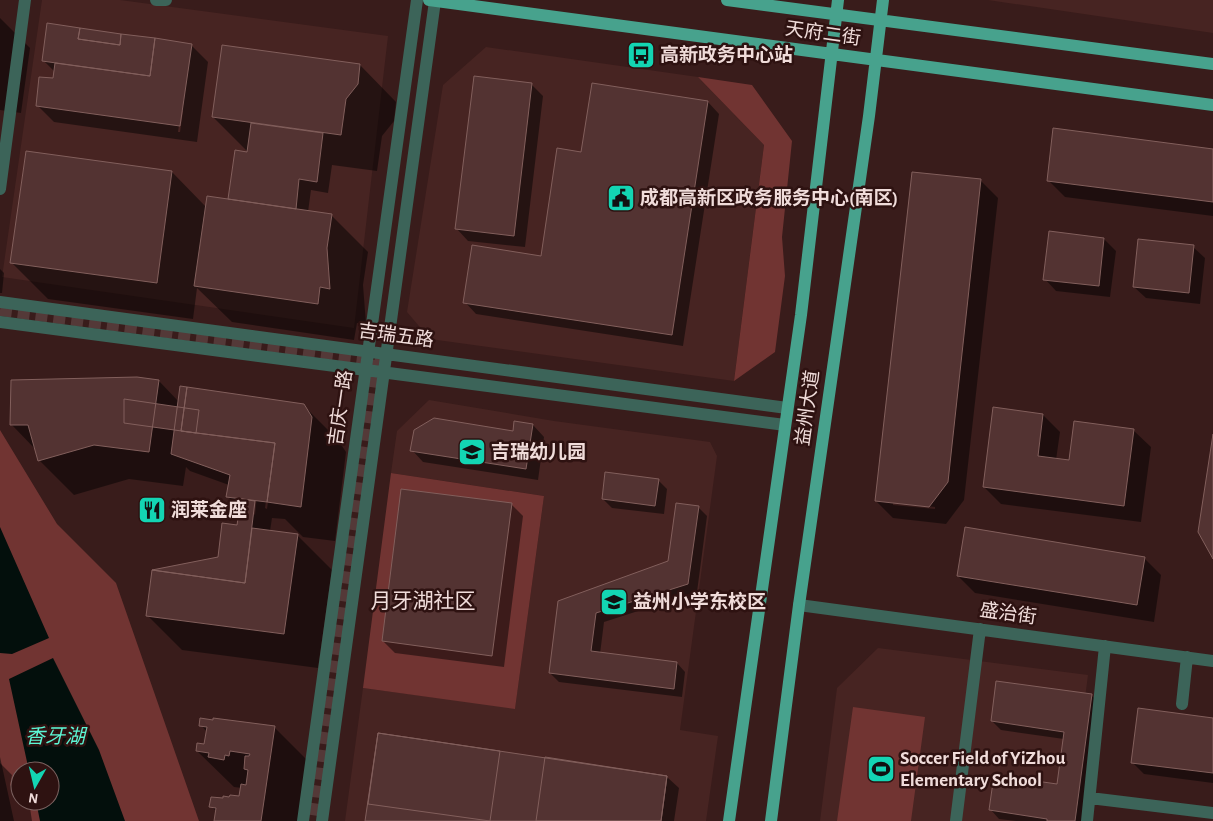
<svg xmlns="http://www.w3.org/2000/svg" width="1213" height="821" font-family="'Alegreya Sans','Noto Sans SC',sans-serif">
  <rect width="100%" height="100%" fill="#391c1b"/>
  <path fill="#472422" d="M 42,0 L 120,0 L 388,36 L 354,328 L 2,277 Z
    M 988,0 L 1213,0 L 1213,33 Z
    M 486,47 L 698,77 L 764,145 L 734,381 L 430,339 L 407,312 L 443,85 Z
    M 429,400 L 554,421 L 710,442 L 717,456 L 680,730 L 718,736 L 706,821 L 345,821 L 363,688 L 515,708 L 544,496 L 391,473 L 397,431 Z
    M 878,648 L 1088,675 L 1069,821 L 820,821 L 837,688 Z"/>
  <path fill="#713432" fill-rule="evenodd" d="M 698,77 L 752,85 L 792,141 L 782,237 L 785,276 L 775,352 L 734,381 L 764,145 Z
    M 0,430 L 57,524 L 116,583 L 199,821 L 14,821 L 0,757 ZM 20,771 L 50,771 L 50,801 L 20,801 Z
    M 391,473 L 544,496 L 515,709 L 363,688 Z
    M 853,707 L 925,717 L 911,821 L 837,821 Z"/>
  <path fill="#030f0c" d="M 0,527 L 49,638 L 12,654 L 0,653 Z
    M 53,658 L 99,750 L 125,821 L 40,821 L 36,801 L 50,801 L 50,771 L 29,771 L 9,679 Z"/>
  <path fill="#0007" fill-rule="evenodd" d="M 0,18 L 30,48 L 21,113 L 0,110 Z
    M 191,45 L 208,62 L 197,142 L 54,122 L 37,105 L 54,80 L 55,72 L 43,60 ZM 181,111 L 183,111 L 180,132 L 178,132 Z
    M 360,65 L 396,102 L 394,121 L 382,136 L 377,171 L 332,165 L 328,193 L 311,190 L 308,212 L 332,216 L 368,252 L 363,285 L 366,324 L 357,323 L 354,340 L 232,322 L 197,288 L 193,319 L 48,299 L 12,263 L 172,172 L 207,208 L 230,200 L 236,152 L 248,154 L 248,152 L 213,117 Z
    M 531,84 L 543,96 L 525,247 L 468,241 L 457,229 Z
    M 708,102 L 719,114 L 683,346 L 476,314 L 465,302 L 542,257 L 582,153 Z
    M 1213,150 L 1213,216 L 1065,197 L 1048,180 Z
    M 913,173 L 981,181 L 998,198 L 964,500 L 946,524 L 893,518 L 876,501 ZM 893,502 L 935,507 L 935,509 L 893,505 Z
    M 1104,239 L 1116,251 L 1110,297 L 1056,291 L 1045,279 Z
    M 1193,247 L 1205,258 L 1200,304 L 1146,298 L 1134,287 Z
    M 0,269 L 4,273 L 2,293 L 0,293 Z
    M 159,381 L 179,402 L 303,405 L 338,440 L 346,452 L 335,541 L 303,537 L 285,519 L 272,518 L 270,531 L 297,535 L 332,570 L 318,668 L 182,650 L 147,615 L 219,558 L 238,527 L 241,510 L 228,497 L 229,485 L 190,471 L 186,467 L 183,486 L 129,479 L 74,495 L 39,460 L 36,450 L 12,425 ZM 270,472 L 272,472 L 267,509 L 265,508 ZM 255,495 L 257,495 L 255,515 L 253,513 Z
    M 1043,415 L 1060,432 L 1056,460 L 1070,462 L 1133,430 L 1151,447 L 1141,522 L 1001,504 L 984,487 Z
    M 533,425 L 544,437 L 538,480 L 423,462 L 412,450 L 514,432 Z
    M 658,480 L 667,489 L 664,514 L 612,508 L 603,499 Z
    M 511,504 L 523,516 L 504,667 L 395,653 L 383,641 Z
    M 698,507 L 707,516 L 697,592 L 604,622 L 600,654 L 677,663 L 685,672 L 682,697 L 559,682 L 550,673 L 559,602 L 669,562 Z
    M 1144,558 L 1161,575 L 1154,622 L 975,593 L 958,576 Z
    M 1092,696 L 1100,704 L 1084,821 L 1016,821 L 999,819 L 991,810 L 1058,785 L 1064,739 L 1001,730 L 992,721 Z
    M 1213,719 L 1213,783 L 1144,774 L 1132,762 Z
    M 201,725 L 274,727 L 311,764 L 303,821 L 215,821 L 217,812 L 211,806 L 224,800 L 240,797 L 242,788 L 234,787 L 197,751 L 205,745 L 207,732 Z
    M 0,763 L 12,775 L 10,785 L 13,788 L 13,791 L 20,798 L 20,801 L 23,801 L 30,808 L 32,821 L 0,821 Z
    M 667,777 L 679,788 L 674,821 L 366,821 Z"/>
  <path fill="#533332" stroke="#825f5c" d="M 47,23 L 80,28 L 78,39 L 120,45 L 121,34 L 155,38 L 150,76 L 42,61 Z
    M 80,28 L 121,34 L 120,45 L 78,39 Z
    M 155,38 L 192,44 L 180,126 L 36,106 L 39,77 L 53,78 L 55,63 L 150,76 Z
    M 222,45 L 360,64 L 358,84 L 346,99 L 341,135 L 212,117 Z
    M 474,76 L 532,83 L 514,236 L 455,229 Z
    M 592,83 L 708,101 L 672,335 L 463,303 L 472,245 L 541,256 L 557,148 L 581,152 Z
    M 251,123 L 323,133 L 317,182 L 299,179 L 296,209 L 228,199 L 235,150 L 247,152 Z
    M 1053,128 L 1213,149 L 1213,202 L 1047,181 Z
    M 26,151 L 172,171 L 157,283 L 10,263 Z
    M 912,172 L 981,179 L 948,482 L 929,507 L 875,501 Z
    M 207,196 L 332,214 L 327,248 L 330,289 L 320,287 L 318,304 L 194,286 Z
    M 1049,231 L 1104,238 L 1099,286 L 1043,280 Z
    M 1138,239 L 1194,245 L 1189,293 L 1133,287 Z
    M 137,377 L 159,380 L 149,452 L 94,445 L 38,461 L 28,425 L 10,425 L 11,380 Z
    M 180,386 L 187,387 L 181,431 L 275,443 L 267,502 L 226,497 L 230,475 L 171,454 Z
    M 187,387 L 304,404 L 312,417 L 301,507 L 267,502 L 275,443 L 181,431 Z
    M 124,399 L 199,410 L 196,433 L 124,423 Z
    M 993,407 L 1043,414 L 1038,456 L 1069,460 L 1074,421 L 1134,429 L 1124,506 L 983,487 Z
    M 434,418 L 513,431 L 514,421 L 533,424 L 526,469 L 410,451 L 414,430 Z
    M 1213,434 L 1213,559 L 1198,532 Z
    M 605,472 L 659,479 L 655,506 L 602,499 Z
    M 401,489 L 512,503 L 492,656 L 382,641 Z
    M 241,499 L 255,501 L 245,583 L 152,570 L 218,557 L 222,523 L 237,525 Z
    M 676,503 L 699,506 L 688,584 L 596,613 L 591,651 L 677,662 L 674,689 L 549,673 L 558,601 L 668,561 Z
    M 965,527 L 1145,557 L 1137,605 L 957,576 Z
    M 252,528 L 298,534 L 284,634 L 146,616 L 152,570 L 245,583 Z
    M 996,681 L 1092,694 L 1075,821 L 1047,821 L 1047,819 L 989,810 L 994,775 L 1057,784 L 1064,732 L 991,721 Z
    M 1138,708 L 1213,718 L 1213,773 L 1131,763 Z
    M 200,718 L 213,720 L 213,718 L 275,726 L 261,821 L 214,821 L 216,808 L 209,807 L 211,797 L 223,798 L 223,796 L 229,797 L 230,795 L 239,796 L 241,784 L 246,785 L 248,770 L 244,769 L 245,756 L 249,756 L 250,754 L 230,751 L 229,756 L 225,755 L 224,760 L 208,757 L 209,753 L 196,751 L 197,743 L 204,744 L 207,727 L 199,726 Z
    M 378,733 L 500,751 L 490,821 L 368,804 Z
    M 378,733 L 667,776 L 661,821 L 365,821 Z
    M 545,757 L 667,776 L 661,821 L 536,821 Z"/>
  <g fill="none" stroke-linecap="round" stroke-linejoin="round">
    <path stroke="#543938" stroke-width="12" stroke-dasharray="12 6" stroke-linecap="butt" d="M 0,310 L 377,360 L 313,821"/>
    <path stroke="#3c6459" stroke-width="12" d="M 156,0 L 166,0
      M 0,189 L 25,0
      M 0,302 L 787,408
      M 0,322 L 785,425
      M 799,605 L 1213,661
      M 1182,704 L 1187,657
      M 1090,798 L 1213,813
      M 303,821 L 417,0
      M 322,821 L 435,1
      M 956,821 L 980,629
      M 1087,821 L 1105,646"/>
    <path stroke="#47a28d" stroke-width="12" d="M 429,0 L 1213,105
      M 727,0 L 1213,64
      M 729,821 L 801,315 L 838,0
      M 771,821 L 799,605 L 869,116 L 883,0"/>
  </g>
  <defs>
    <g id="bus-square" transform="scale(1.4375)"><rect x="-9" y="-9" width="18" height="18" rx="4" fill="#13d5b3" stroke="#2e1211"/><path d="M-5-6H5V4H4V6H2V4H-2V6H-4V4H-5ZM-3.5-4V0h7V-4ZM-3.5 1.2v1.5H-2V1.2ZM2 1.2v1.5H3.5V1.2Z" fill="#111"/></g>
    <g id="civic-square" transform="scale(1.4375)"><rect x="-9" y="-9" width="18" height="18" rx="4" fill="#13d5b3" stroke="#2e1211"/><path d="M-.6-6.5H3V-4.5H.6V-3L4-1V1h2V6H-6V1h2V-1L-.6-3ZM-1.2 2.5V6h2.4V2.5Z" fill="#111"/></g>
    <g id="school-square" transform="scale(1.4375)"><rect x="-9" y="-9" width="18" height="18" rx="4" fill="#13d5b3" stroke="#2e1211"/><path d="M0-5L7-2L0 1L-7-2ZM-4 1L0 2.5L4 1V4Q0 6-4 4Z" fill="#111"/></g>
    <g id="restaurant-square" transform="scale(1.4375)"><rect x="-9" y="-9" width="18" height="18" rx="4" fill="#13d5b3" stroke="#2e1211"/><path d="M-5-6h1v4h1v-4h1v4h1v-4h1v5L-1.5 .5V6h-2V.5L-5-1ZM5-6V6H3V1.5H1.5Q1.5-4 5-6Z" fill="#111"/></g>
    <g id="stadium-square" transform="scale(1.4375)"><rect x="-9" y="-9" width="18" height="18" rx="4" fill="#13d5b3" stroke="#2e1211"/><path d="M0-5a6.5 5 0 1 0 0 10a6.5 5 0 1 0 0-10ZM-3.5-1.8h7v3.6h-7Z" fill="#111"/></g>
  </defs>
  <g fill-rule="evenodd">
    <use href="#bus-square" x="641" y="55"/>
    <use href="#civic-square" x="621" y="198"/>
    <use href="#school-square" x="472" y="452"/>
    <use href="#restaurant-square" x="152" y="510"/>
    <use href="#school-square" x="614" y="602"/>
    <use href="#stadium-square" x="881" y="769"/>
  </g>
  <g text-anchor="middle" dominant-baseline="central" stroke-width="5" stroke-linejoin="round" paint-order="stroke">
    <g font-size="19" fill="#f0dcda" stroke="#2e1211">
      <text transform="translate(823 34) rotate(8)">天府二街</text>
      <text transform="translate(396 336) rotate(8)">吉瑞五路</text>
      <text transform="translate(341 408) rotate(-82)">吉庆一路</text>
      <text transform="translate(808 408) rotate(-82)">益州大道</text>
      <text transform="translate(1008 614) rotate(8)">盛治街</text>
    </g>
    <g font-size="19" font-weight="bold" fill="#f0dcda" stroke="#2e1211" text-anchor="start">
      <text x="660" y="55">高新政务中心站</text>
      <text x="640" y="198">成都高新区政务服务中心(南区)</text>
      <text x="491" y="452">吉瑞幼儿园</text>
      <text x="171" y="510">润莱金座</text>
      <text x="633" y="602">益州小学东校区</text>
      <text x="900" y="758">Soccer Field of YiZhou<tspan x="900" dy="22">Elementary School</tspan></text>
    </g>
    <g font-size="20" font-style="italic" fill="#5cf6d5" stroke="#2e1211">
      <text x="55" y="737">香牙湖</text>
    </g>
    <g font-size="21" fill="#f0dcda" stroke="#2e1211">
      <text x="423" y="601">月牙湖社区</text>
    </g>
  </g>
  <g transform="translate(35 786) rotate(188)"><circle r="24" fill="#2e1211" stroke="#7c6361"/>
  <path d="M0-4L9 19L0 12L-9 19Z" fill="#13d5b3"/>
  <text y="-8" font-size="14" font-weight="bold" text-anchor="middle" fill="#f0dcda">N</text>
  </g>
</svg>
